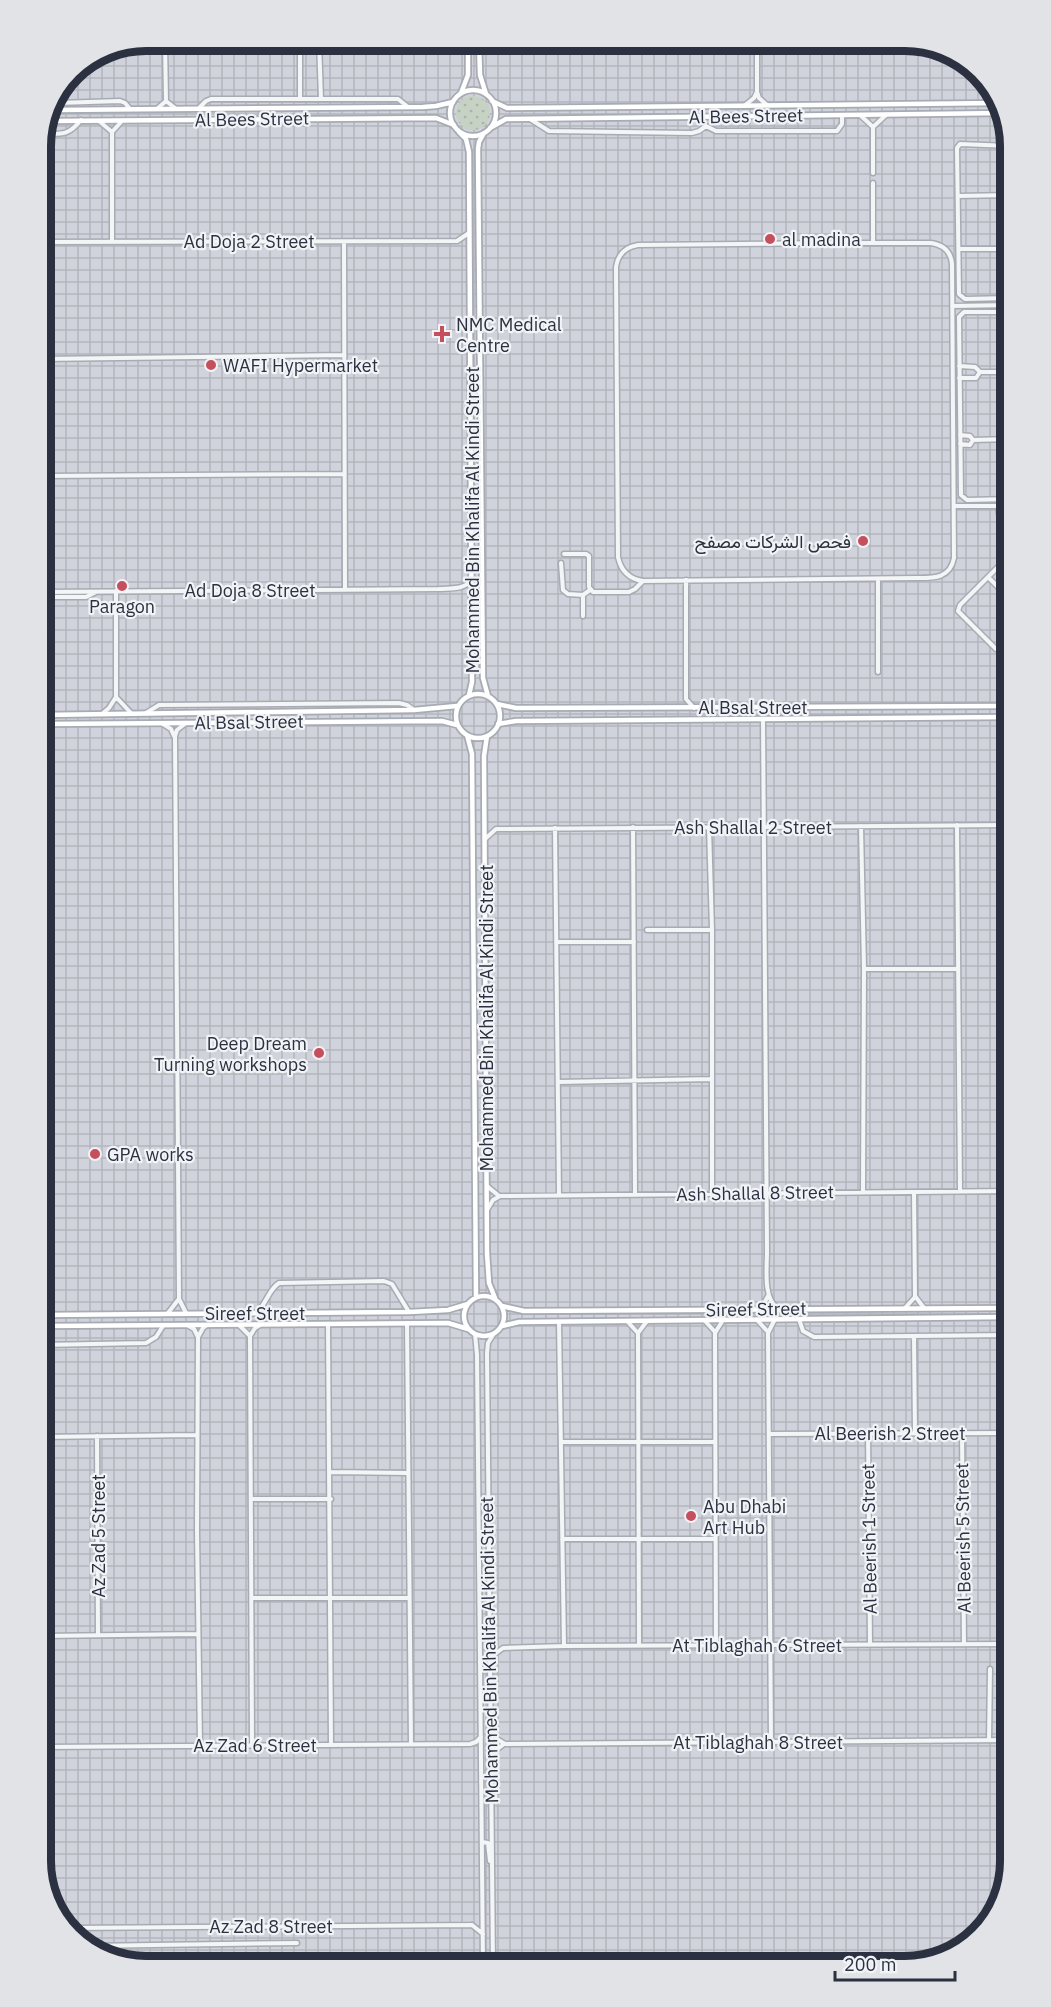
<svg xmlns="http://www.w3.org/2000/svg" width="1051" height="2007" font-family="'IBM Plex Sans',Vazirmatn,sans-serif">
  <defs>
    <pattern id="industrial-grid" width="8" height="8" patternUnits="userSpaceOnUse" patternTransform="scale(1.5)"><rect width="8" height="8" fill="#d0d3db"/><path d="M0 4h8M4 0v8" fill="none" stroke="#b3b6bd"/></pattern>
    <pattern id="grass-dots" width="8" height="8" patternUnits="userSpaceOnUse" patternTransform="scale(1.5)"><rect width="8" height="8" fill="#c6d2c3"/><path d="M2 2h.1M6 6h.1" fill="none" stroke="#aab5a9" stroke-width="1.8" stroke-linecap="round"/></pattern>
  </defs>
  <rect width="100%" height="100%" fill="#e1e4e9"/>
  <path fill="url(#industrial-grid)" d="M 146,41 L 912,41 L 969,62 L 1002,105 L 1010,146 L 1010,1861 L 993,1919 L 946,1958 L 905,1966 L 139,1966 L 87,1949 L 49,1902 L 41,1861 L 41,139 L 72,71 L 106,48 Z"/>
  <path fill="url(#grass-dots)" d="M456 113a17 17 0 1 1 34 0a17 17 0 1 1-34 0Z"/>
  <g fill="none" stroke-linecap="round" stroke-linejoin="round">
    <g stroke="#a7abb3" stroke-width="7">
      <path id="street" d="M 300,41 L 300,99
        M 319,41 L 321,99
        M 757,41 L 757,92 L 759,98 L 767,105
        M 166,101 L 175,108
        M 57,103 L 120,101 L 125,103 L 130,109
        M 744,106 L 754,98 L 757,92
        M 200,107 L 206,101 L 211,99 L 398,99 L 408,107
        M 158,108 L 166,101 L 165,41
        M 860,115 L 873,127
        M 530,119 L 549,131 L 692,133 L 699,131 L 706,126
        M 99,121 L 112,132
        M 706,126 L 716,131 L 837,131 L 842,124 L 842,115
        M 43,134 C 62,134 68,136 81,120
        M 1010,146 L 960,144 L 957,148 L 959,294 L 965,299 L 1010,298
        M 873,173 L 873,127 L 886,115
        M 873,183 L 873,243
        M 958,196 L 1010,195
        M 112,240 L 112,132 L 122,121
        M 41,242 L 457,241 L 469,233
        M 344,242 L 345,589
        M 833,243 L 931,243 C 944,245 951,252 952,264 L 954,558 C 950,579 933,578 916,578 L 643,581 C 629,579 621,571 618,557 L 616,267 C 618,254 625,247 638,245 Z
        M 959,249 L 1010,249
        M 952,306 L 1010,305
        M 41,359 L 344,355
        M 959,366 L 975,367 L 980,372 L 976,378 L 959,378
        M 980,372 L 1010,372
        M 960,435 L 970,436 L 973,440 L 970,445 L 960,444
        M 973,440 L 1010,439
        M 41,476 L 343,474
        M 1010,499 L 967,500 L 961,495 L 959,317 L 964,312 L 1010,312
        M 954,506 L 1010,506
        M 998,506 L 1000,521 L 1010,533
        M 1007,528 L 1008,506
        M 564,554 L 586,554 L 589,556 L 589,587 L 593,592 L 629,592 L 635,589 L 643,581
        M 561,563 L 563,590 L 568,594 L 583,595
        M 988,577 L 1010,599
        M 686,580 L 686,699 L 694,708
        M 41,592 L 439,589 C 452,588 463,590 472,580
        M 41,597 L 86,597 L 96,592
        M 583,616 L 583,595 L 590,590
        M 1010,640 L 1002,648 L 996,649 L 958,611 L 960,605 L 1010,555
        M 878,672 L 878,579
        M 116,697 L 131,713
        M 146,713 L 159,705 L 399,703 L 407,705 L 414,710
        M 102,714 L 109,708 L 116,697 L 116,591
        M 763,719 L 767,1251 C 767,1269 763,1297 777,1308
        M 186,723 L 177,730 L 175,736 L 179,1299 L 186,1313
        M 163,724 L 171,729 L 174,736
        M 957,825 L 960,1191
        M 861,826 L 864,969 L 863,1192
        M 633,827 L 635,1194
        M 709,827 L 712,930 L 712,1194
        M 555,828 L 559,1195
        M 485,839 L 496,829 L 1010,825
        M 647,930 L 712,930
        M 556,942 L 634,942
        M 864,969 L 957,969
        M 558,1082 L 711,1079
        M 487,1186 L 499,1196
        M 914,1192 L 915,1296 L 924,1308
        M 487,1210 L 493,1200 L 500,1196 L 1010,1191
        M 905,1308 L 915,1297
        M 761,1309 L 768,1296
        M 168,1313 L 178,1300
        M 256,1313 C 266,1305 268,1290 279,1283 L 384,1281 L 392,1284 L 409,1312
        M 799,1319 L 803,1331 L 814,1337 L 1010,1335
        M 757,1320 L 768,1332
        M 627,1321 L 637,1332
        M 705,1321 L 715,1332
        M 559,1322 L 564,1646
        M 407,1323 L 411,1744
        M 328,1324 L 331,1744
        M 187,1325 L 194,1329 L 198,1337
        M 239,1325 L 250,1336
        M 475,1334 L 477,1355 L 483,1966
        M 914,1338 L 915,1433
        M 41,1345 L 146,1343 L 156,1337 L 163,1326
        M 46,1345 L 47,1437
        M 868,1433 L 870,1644
        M 962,1433 L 964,1644
        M 769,1434 L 1010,1433
        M 97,1436 L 98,1635
        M 41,1437 L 196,1435
        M 562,1442 L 714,1442
        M 331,1472 L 408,1473
        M 251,1499 L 331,1499
        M 562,1539 L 715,1539
        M 252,1598 L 409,1598
        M 41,1636 L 198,1634
        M 716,1644 L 715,1333 L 723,1320
        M 639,1645 L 638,1333 L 647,1321
        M 492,1656 L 503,1648 L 564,1646 L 1010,1644
        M 492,1736 L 505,1744 L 1010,1740
        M 989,1740 L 990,1669
        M 771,1741 L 768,1333 L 775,1319
        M 200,1745 L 197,1531 L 198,1337 L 203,1328 L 207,1325
        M 252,1745 L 250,1336 L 255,1328 L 260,1325
        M 41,1747 L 470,1744 L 476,1742 L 481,1737
        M 491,1754 L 504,1744
        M 482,1842 L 488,1843 L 490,1861
        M 472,1925 L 483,1934
        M 70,1928 L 472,1925
        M 85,1946 L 297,1943
        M 493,1966 L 487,1353 L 488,1343 L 493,1335"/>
    </g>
    <g stroke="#a7abb3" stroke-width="8">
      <path id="secondary" d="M 479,41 L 480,75 L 486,94
        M450 113a23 23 0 1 1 46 0a23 23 0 1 1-46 0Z
        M 461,93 L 468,75 L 468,41
        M 492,101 L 507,108 L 1001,103
        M 54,110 L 423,107 L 436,106 L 453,102
        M 49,121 L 436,118 L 454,125
        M 490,128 L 506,119 L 1004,113
        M 459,132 L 466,139 L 469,152 L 472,682 L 469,695
        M 484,133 L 479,142 L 478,149 L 483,678 L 488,696
        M456 716a22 22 0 1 1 44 0a22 22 0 1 1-44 0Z
        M 497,704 L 516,708 L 1010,706
        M 41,715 L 414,710 L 457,706
        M 41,724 L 442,721 L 457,725
        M 498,724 L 516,721 L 1010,717
        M 467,735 L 472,754 L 476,1297
        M 487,736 L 484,756 L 487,1253 L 489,1283 L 495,1298
        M464 1316a20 20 0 1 1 40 0a20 20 0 1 1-40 0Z
        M 502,1306 L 524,1311 L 1010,1308
        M 41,1315 L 409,1312 L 448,1310 L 468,1304
        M 41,1326 L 448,1323 L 468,1329
        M 502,1326 L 519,1322 L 1010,1317"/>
    </g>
    <use href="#street" stroke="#f4f5f7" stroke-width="4"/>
    <use href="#secondary" stroke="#fff" stroke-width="4.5"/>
  </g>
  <g fill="#c54f5c" stroke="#f1f3f6" stroke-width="2">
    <circle cx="770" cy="239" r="6"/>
    <path d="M439 325h6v6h6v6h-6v6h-6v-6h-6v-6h6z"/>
    <circle cx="211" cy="365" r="6"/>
    <circle cx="863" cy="541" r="6"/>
    <circle cx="122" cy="586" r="6"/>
    <circle cx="319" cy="1053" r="6"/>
    <circle cx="95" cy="1154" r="6"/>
    <circle cx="691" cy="1516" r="6"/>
  </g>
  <g text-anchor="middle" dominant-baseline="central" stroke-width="4.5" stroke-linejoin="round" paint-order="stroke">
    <g font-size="18" fill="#2b3140" stroke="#f1f3f6">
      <text transform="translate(746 116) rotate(-1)">Al Bees Street</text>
      <text transform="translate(252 119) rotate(-1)">Al Bees Street</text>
      <text x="249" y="241">Ad Doja 2 Street</text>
      <text transform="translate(472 520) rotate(-90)">Mohammed Bin Khalifa Al Kindi Street</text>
      <text x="250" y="590">Ad Doja 8 Street</text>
      <text x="753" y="707">Al Bsal Street</text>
      <text transform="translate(249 722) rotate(-1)">Al Bsal Street</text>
      <text x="753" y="827">Ash Shallal 2 Street</text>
      <text transform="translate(486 1018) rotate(-90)">Mohammed Bin Khalifa Al Kindi Street</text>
      <text transform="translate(755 1193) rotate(-1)">Ash Shallal 8 Street</text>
      <text transform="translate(756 1309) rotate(-1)">Sireef Street</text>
      <text x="255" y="1313">Sireef Street</text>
      <text x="890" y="1433">Al Beerish 2 Street</text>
      <text transform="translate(98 1536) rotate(-90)">Az Zad 5 Street</text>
      <text transform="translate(963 1538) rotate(-91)">Al Beerish 5 Street</text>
      <text transform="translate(869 1539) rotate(-91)">Al Beerish 1 Street</text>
      <text x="757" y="1645">At Tiblaghah 6 Street</text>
      <text transform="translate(489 1650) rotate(-91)">Mohammed Bin Khalifa Al Kindi Street</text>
      <text x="758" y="1742">At Tiblaghah 8 Street</text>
      <text x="255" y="1745">Az Zad 6 Street</text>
      <text x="271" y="1926">Az Zad 8 Street</text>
    </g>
    <g font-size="18" fill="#2b3140" stroke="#f1f3f6" text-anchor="start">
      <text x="782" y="239">al madina</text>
      <text x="456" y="324">NMC Medical<tspan x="456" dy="21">Centre</tspan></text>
      <text x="223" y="365">WAFI Hypermarket</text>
      <text x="851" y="541" text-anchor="end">فحص الشركات مصفح</text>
      <text x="122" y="606" text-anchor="middle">Paragon</text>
      <text x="307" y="1043" text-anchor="end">Deep Dream<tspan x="307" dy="21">Turning workshops</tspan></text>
      <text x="107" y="1154">GPA works</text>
      <text x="703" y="1506">Abu Dhabi<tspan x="703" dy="21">Art Hub</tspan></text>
    </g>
  </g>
  <path d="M0 0H1051V2007H0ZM146 51H905A95 95 0 0 1 1000 146V1861A95 95 0 0 1 905 1956H146A95 95 0 0 1 51 1861V146A95 95 0 0 1 146 51Z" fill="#e1e3e7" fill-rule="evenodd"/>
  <path fill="none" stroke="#2b3140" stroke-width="8" d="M146 51H905A95 95 0 0 1 1000 146V1861A95 95 0 0 1 905 1956H146A95 95 0 0 1 51 1861V146A95 95 0 0 1 146 51Z"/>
  <path d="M835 1971v9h120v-9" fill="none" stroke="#2b3140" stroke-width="3"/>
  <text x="844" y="1971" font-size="18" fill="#2b3140" stroke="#f1f3f6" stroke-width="4.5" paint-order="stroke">200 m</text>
</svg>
